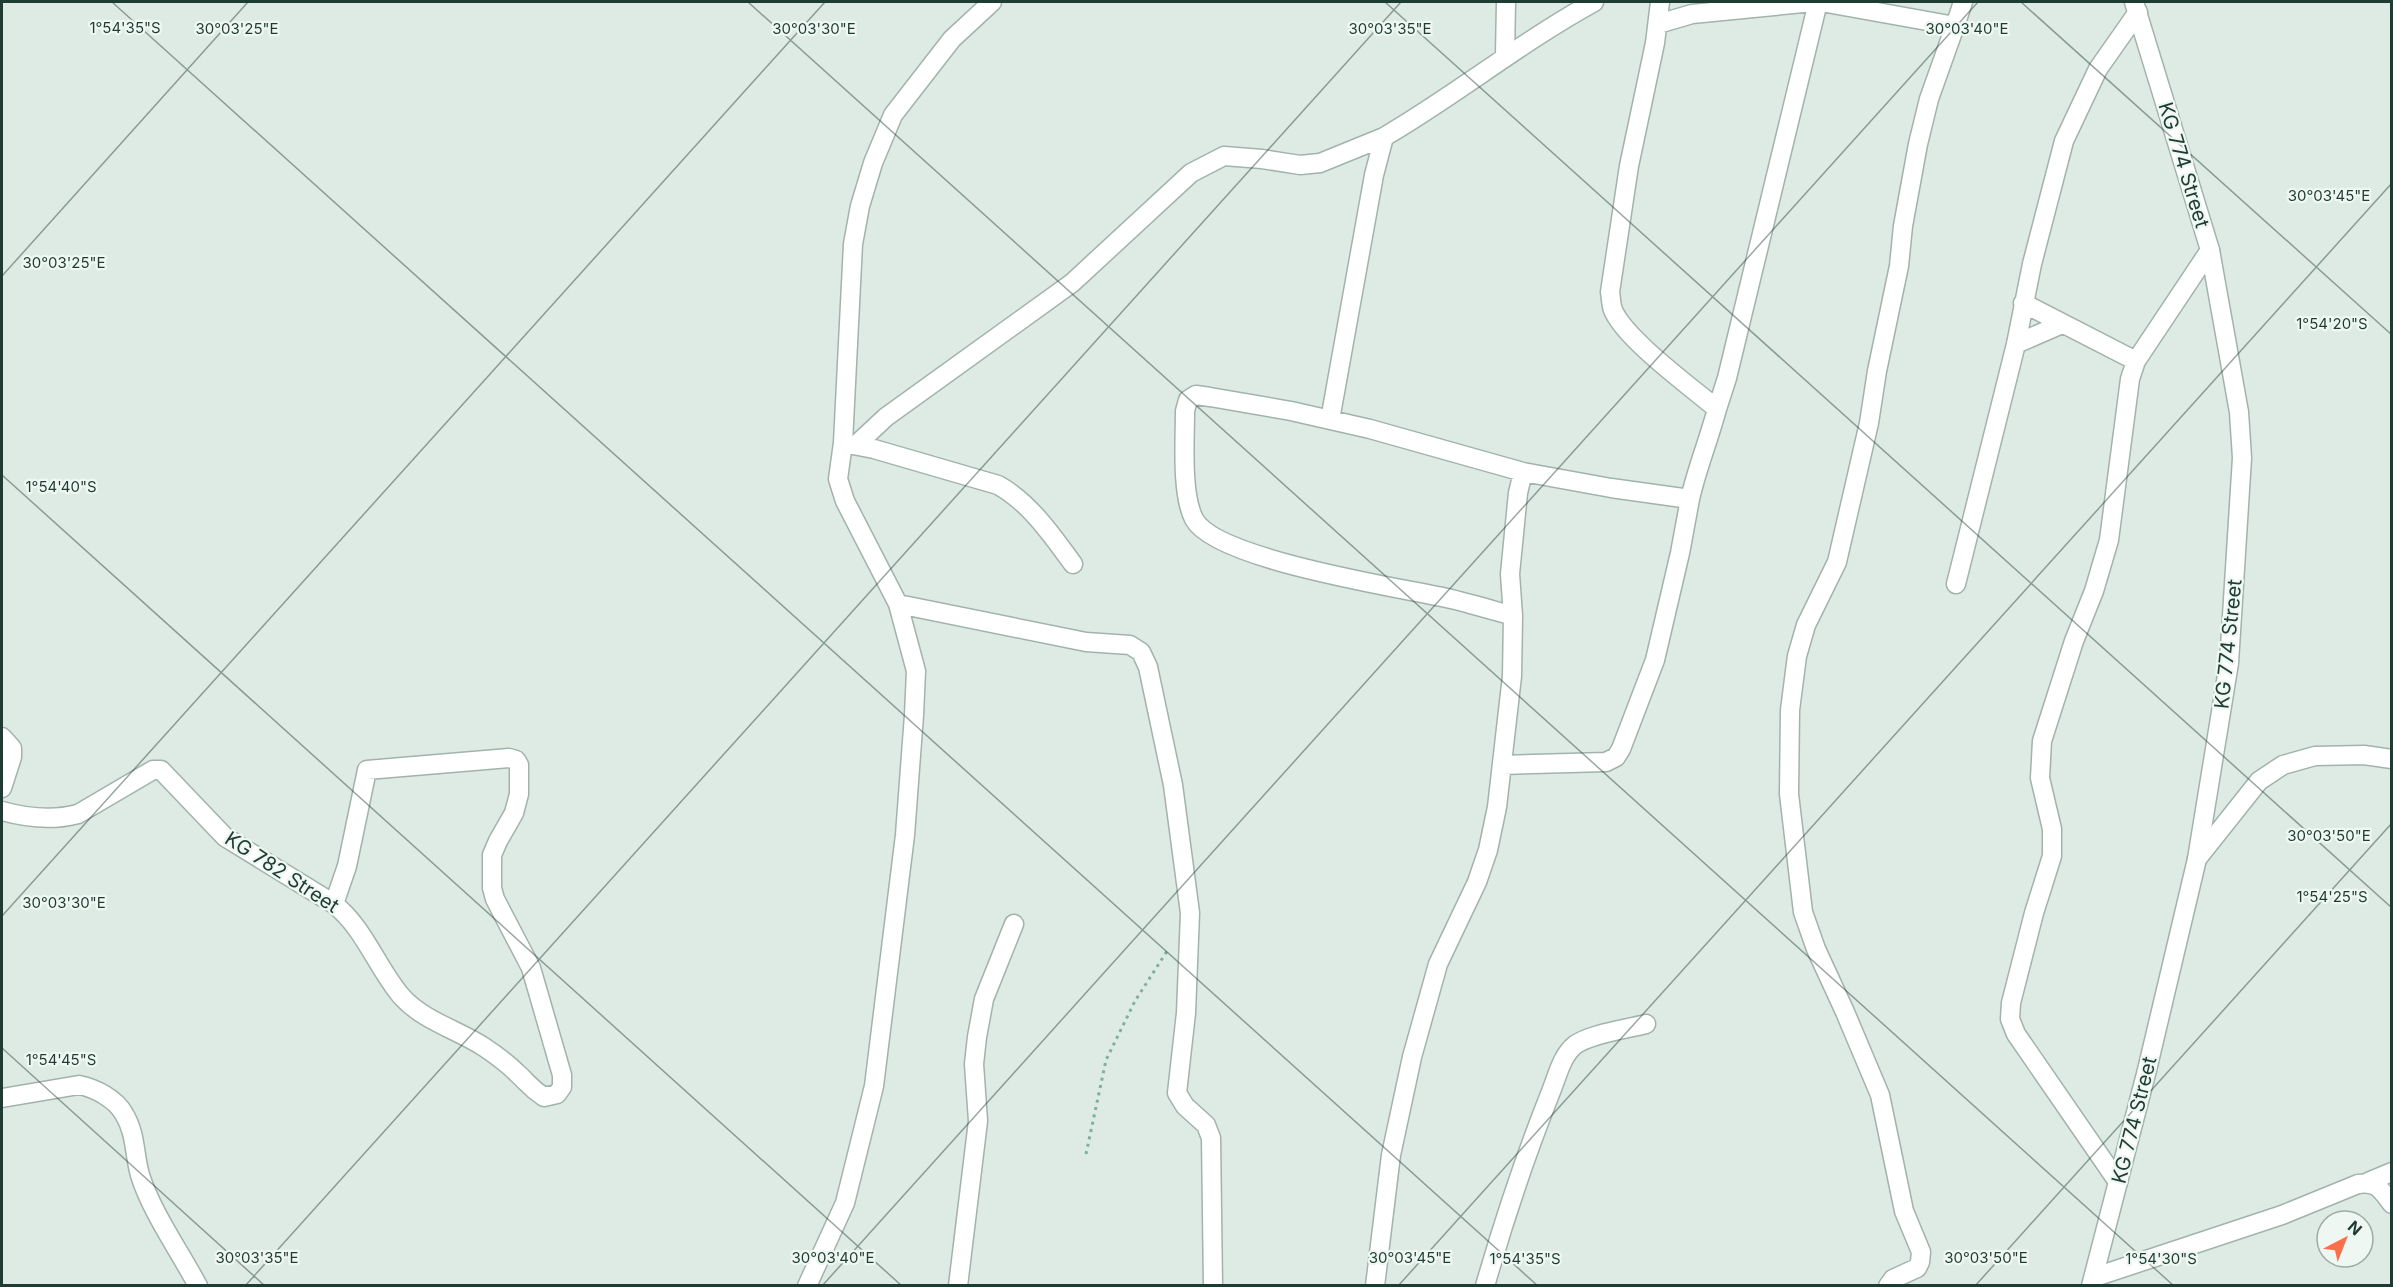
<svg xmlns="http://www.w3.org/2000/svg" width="2393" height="1287" font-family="Inter,sans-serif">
  <rect width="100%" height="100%" fill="#deebe5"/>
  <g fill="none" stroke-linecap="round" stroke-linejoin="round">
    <g stroke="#a1b3ac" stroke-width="21">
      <path id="minor" d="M 1821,2 L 1955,26 L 1963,2
        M 1658,24 L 1692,14 L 1814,2
        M 1505,55 L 1506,2
        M 2023,303 L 2136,361 L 2130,379 L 2109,540 L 2094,591 L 2074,641 L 2042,741 L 2040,778 L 2052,829 L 2052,856 L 2034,913 L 2011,1003 L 2010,1019 L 2016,1034 L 2118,1182
        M 2016,344 L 2062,324
        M 2136,361 L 2210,250
        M 1717,409 L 1727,378 L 1818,2
        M 1330,420 L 1374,175 L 1384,137 C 1456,95 1521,42 1594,2
        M 848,444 L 874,449 L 998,485 C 1029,502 1052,535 1073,564
        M 856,445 L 886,417 L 1072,283 L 1191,173 L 1224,156 L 1262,159 L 1300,165 L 1320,163 L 1384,137
        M 1523,472 L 1611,488 L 1690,499 C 1697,468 1709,439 1717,409 C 1691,387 1625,339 1613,310 C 1611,305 1611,297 1610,292 L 1629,166 L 1655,43 L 1660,2
        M 1956,584 L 2016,344 L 2032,264 L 2064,141 L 2098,69 L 2138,12
        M 898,604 L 1086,642 L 1130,645 L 1141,652 L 1148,667 L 1173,785 L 1190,913 L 1186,1013 L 1177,1093 L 1185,1106 L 1206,1125 L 1211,1138 L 1213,1286
        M 2,737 L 12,748 L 12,757 L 2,788
        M 1502,765 L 1606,762 L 1616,757 L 1621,749 L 1655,660 L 1680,553 L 1690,499
        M 2,811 C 27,818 52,821 78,814 L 153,770 L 161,770 L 225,837 L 334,904 C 365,929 377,968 402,997 C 424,1021 458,1030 484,1047 C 496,1055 507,1063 517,1073 C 529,1084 530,1088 544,1097 L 557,1094 L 562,1087 L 562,1075 L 531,968 L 495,899 L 492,888 L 492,855 L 498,841 L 514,813 L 519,794 L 519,765 L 516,760 L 509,758 L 367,770 L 347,866 L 334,904
        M 2197,859 L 2259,781 L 2283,765 L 2315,756 L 2364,755 L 2392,759
        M 2,1098 L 79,1085 C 95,1088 116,1099 124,1114 C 136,1133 134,1154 140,1175 C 151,1211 180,1252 198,1286
        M 2368,1182 L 2392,1172
        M 2095,1277 L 2282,1215 L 2358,1184 C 2377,1181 2381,1190 2392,1204
        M 807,1286 L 845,1203 L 874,1086 L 905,835 L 914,715 L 916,671 L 898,604 L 845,501 L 838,479 L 843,443 L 853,244 L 860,206 L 873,163 L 893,115 L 952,39 L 992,2
        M 958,1286 L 978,1121 L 974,1064 L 977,1037 L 984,999 L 1014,924
        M 1375,1286 L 1391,1155 L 1412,1057 L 1438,964 L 1477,882 L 1488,850 L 1497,807 L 1512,676 L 1513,616 L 1510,574 L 1518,493 L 1523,472 L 1370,429 L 1291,411 L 1210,397 L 1196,395 L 1188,400 L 1185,411 C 1185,440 1181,494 1194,519 C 1215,560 1403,588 1451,599 C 1472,604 1492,610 1513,616
        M 1485,1286 C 1504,1220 1525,1157 1550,1094 C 1557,1078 1561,1056 1575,1045 C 1590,1034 1627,1029 1646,1024
        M 1888,1286 L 1893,1279 L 1917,1268 L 1920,1262 L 1921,1252 L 1904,1211 L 1880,1095 L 1845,1012 L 1816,949 L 1803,912 L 1789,794 L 1790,710 L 1797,656 L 1806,625 L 1837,562 L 1869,423 L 1877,371 L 1899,266 L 1903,226 L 1918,144 L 1929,99 L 1955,26"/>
    </g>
    <g stroke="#a1b3ac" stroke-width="21">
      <path id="tertiary" d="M 2091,1286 L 2147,1070 L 2197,859 L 2229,663 L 2242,458 L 2239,412 L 2210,250 L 2134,2"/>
    </g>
    <path stroke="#7cb19e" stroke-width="3" stroke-dasharray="3 4.5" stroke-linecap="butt" d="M 1086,1154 L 1106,1060 L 1135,1001 L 1169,948"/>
    <use href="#minor" stroke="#fff" stroke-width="18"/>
    <use href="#tertiary" stroke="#fff" stroke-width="18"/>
  </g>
  <path fill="none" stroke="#1e3c33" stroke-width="1.5" stroke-opacity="0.45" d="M 112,2 L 1538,1286M 748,2 L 2174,1286M 1385,2 L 2392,908M 2021,2 L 2392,335M 2,276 L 248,2M 2,475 L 902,1286M 2,916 L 825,2M 2,1048 L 265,1286M 245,1286 L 1401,2M 822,1286 L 1978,2M 1398,1286 L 2392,183M 1975,1286 L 2392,823"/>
  <g text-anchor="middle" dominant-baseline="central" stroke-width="4.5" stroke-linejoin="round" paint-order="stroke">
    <g font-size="20" fill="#1e3c33" stroke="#eff7f3">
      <text transform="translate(2184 165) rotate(73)">KG 774 Street</text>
      <text transform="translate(2228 644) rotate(-84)">KG 774 Street</text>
      <text transform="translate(282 872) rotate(33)">KG 782 Street</text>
      <text transform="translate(2134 1120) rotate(-76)">KG 774 Street</text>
    </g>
  </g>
  <g font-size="15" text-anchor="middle" fill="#1e3c33" stroke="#eff7f3" stroke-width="4.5" stroke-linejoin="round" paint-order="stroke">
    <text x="125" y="33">1°54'35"S</text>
    <text x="1390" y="34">30°03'35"E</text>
    <text x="1967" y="34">30°03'40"E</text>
    <text x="237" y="34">30°03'25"E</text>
    <text x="814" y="34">30°03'30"E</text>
    <text x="2329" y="201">30°03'45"E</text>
    <text x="64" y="268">30°03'25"E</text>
    <text x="2332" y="329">1°54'20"S</text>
    <text x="61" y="492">1°54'40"S</text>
    <text x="2329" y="841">30°03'50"E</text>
    <text x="2332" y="902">1°54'25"S</text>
    <text x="64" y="908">30°03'30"E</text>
    <text x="61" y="1065">1°54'45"S</text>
    <text x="257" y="1263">30°03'35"E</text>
    <text x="833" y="1263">30°03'40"E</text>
    <text x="1410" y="1263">30°03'45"E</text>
    <text x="1986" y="1263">30°03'50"E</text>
    <text x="1525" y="1264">1°54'35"S</text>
    <text x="2161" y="1264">1°54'30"S</text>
  </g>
  <rect width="2393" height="1287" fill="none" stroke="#1e3c33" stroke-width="6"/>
  <g transform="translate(2345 1239) rotate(42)"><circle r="28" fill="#eff7f3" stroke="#9baca6" stroke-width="1.5"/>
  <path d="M0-4.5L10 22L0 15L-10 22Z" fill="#fc6f4b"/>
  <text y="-9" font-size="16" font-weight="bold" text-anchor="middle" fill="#1e3c33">N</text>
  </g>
</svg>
